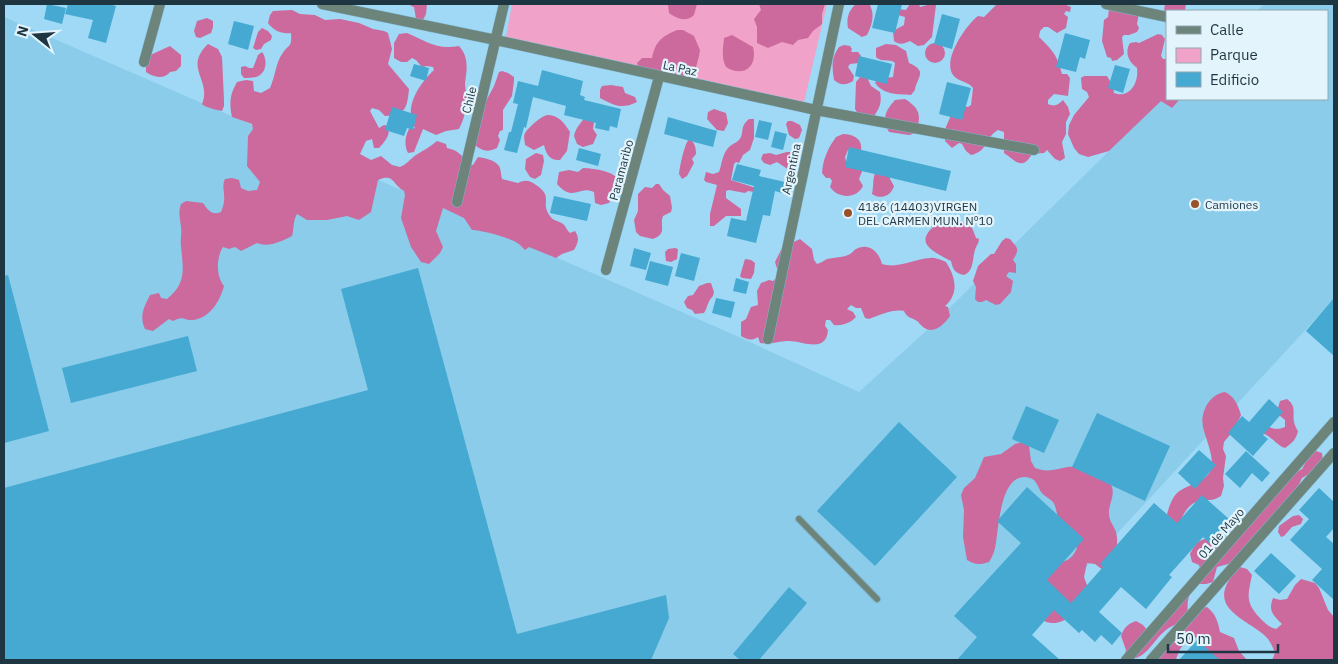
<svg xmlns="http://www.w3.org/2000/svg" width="1338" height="664" font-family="'IBM Plex Sans',sans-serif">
  <rect width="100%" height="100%" fill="#9fd9f5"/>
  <path fill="#8accea" d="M 1264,4 L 1334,4 L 1334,299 L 1000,660 L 4,660 L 4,17 L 730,333 L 859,392 L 925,332 L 1161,100 L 1172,108 L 1180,99 L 1327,99 L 1327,11 L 1257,11 Z"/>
  <path fill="#f1a2c9" d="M 512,4 L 827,4 L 804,102 L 506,37 Z"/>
  <path fill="#cc6a9e" d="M 410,4 L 427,4 L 426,14 L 423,20 L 416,19 L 414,7 L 411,6 Z
    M 668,4 L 697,4 L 694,15 C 686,23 676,18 669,13 Z
    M 759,4 L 825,4 L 822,14 L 822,24 L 813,31 L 808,38 L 798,40 L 793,45 L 782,42 L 768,48 L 757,43 L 757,27 L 754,19 L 761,10 Z
    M 856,4 L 870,5 C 875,16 872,25 867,35 L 862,37 L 848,28 C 846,18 849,10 856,4 Z
    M 910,4 L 919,4 L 920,7 L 931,4 L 936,5 L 932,37 L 924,45 L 918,46 L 910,41 C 904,44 899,45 894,41 L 893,31 L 904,25 L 905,17 L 898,15 L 898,9 L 906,10 Z
    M 997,4 L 1066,5 L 1071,7 L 1070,12 L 1066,11 L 1064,14 L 1068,17 L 1066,28 L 1057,33 L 1048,27 L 1044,27 L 1040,31 L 1039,37 C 1052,50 1057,54 1062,74 L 1067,74 L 1070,78 L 1068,96 L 1054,94 L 1048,100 L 1048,104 C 1055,107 1058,105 1063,100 L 1068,107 L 1070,114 L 1066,122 L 1066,134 L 1062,142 L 1065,158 L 1060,161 L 1055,159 L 1047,150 L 1044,153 L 1032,154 C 1022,171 1016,161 1004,153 L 1004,132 L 998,130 C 985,137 989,151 971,155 L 966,151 L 962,144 L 959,143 L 952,148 L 945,141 L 945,129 L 953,111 L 961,106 L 968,107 L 971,105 L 973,88 C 968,81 958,82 953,75 C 942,60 966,25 978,16 L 984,17 Z
    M 1165,4 L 1186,4 L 1185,11 L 1167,11 L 1167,13 L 1164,10 Z
    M 1109,9 L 1139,13 L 1137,24 L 1139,28 L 1137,32 L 1129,35 L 1124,35 L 1122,37 L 1124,54 L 1117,60 L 1112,61 L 1111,58 L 1107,57 L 1102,41 L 1104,20 L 1108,17 Z
    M 292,10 L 300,14 L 315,15 L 325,20 L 340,19 L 359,23 L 373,29 L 384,31 L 388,33 L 392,49 L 388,64 L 409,89 C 407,108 406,115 385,116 L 379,110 L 372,108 L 370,111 L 379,128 L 384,125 L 388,126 C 391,135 385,141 379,148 L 374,148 L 372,139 L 366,141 L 360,154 L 371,160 L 381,156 L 392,165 L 400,167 C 407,164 410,159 416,155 C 424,150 430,147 437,141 L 446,144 L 447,148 C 457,150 463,155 467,164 L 473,165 L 478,157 C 485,158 495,160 499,166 C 501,169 501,175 502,179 L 518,183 C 524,180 528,180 533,183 C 556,197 539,201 550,216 C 554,222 558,220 563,224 C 566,226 567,231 570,233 L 575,231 C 580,239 578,242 574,250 L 562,254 L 556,258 L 529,247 L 525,250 C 523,248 521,246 519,244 C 512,238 481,230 472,230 L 464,218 L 443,208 L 436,231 L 443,247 L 440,253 L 429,264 L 421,262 L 411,247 L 401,218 L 405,195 L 404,191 C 392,185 395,173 378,180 L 371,212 L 359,220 L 347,216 L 327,220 L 307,220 L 297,214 C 293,220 294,229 292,236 C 282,241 268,248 257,243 L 241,251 L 235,247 L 229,249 L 223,247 C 216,258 216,276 224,286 C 220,301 210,318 193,320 C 183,321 185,315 173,321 L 169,319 L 153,331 L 145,329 C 139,316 144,307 150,295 L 159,293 L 161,298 L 167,299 C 187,283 183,269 181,246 C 180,240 182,233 181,227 C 180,218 178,212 181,204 L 186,201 L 203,203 C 208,210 212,216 221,212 C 223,207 225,201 224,195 C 224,189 222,186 225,179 L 232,178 L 239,180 L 241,188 L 248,191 L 257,190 L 260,182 L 247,166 L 248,136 L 253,129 L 252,124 L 232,117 C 229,103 230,94 237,82 L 246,80 L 253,81 L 254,91 L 261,93 L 270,88 C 275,77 276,63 282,54 C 289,43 292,49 291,33 C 281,34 274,31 268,23 L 270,15 L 273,11 Z
    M 207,18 L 213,21 L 213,27 L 211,33 L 200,38 L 196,37 L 194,31 L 197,21 Z
    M 262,28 L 268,31 L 272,36 L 271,40 L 264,44 L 261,49 L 256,50 L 253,48 L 258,32 Z
    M 677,30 L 683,30 L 694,36 L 700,50 L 699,56 L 695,71 L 690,76 L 685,77 L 668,72 L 641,75 L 637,63 L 642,58 L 652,58 C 655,42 662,36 677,30 Z
    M 407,33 C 426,41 436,50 459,46 C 469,57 467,69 465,83 C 465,87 466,91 466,95 C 467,107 465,117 459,129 L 446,131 L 436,135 L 423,129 L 414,152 L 408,153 C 404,145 405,137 409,129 L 415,128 C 403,108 419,84 434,70 L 433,67 L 427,66 L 422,67 L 416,60 L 412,58 L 407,62 L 401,62 L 394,58 L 394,43 L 399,34 Z
    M 1158,34 L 1162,35 L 1165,39 L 1161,56 L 1163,59 L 1167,59 L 1167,99 L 1180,99 L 1172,108 L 1161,101 L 1109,151 L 1088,157 L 1079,154 L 1074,148 L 1068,134 L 1069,125 L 1074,115 L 1089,97 L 1087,92 L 1082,89 L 1081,78 L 1084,76 L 1107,76 L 1113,86 L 1114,93 C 1130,99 1139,82 1137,68 C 1129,62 1124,53 1130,43 L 1136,42 L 1139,43 Z
    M 732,35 L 753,47 C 758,67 743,78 726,67 C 721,57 723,49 724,38 Z
    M925 53a10 10 0 1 1 20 0a10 10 0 1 1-20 0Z
    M 208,44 L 218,49 L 222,57 L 224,100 L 224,106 L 222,111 C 217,110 204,107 202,104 C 212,80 183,68 208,44 Z
    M 886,44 L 896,45 L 906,51 L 909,63 C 911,64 918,67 919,70 C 923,74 915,84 915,90 L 911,95 C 897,94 884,95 875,83 L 878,79 L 893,77 L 895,63 C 890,58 881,63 876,57 L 876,48 Z
    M 844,45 L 850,46 L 852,49 L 851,52 L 858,52 L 861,56 L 859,63 L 850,64 L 848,67 L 854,76 L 853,81 C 845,86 840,85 834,80 C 832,67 831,58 839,47 Z
    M 170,46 L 181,55 L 181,66 L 176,71 L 170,72 C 164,80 153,77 146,72 L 146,57 Z
    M 262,52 C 267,58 267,70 260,75 C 257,78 249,78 244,78 L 241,74 L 241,67 L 245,66 L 249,68 L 253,68 L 258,55 Z
    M 502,71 L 508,73 L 514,77 L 514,81 L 512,96 L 503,110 L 503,130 L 500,131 L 498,136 L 500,140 L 497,148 C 488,152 483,152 475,145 L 486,101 L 494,86 L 499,72 Z
    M 862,75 L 867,77 L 871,86 L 880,92 C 882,102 880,108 874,116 L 858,114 L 855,109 L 856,82 Z
    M 611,85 L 623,87 L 625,93 L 635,97 L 637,102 C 621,110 614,105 600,98 L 600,90 L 602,86 Z
    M 905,99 C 921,109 921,116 916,133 L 909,135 L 889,132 C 881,119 886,110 895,100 Z
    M 714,109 L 726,113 L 728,123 L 724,131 L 717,130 L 707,119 L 708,112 Z
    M 547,115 C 558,115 564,122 570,132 L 567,151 L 560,160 C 550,161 546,154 544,145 L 534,150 L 525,145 C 525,141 523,137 525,133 C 529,127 540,117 547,115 Z
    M 586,115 L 594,122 L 593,129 L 597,135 L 593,144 L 583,147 L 577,144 L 574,136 C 576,126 582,123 586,115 Z
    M 749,119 L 754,119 L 754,138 L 750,150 L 743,155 L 739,163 L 736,162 L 734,164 L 731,180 L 756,188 L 755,192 L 748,191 L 745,193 L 729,190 L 726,191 L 726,198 L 741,209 L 741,216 L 726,216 L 714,226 L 710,226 L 710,214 L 717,185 L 706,182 L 704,180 L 706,172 L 713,174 L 719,172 C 722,164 722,154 729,147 C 732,144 736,143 739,140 C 745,133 739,127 749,119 Z
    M 788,121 L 792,121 L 800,125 L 802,130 L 799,138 L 795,139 L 789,135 L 786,124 Z
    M 843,134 C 853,134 863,139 861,150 L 848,150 L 845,157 L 846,161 L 863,169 L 859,179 L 863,186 C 857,199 838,199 830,187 L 832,181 L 830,178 L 826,178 L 822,173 C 823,159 828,148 836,137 Z
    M 689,139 C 695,142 696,148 696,154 L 692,159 L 694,163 L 687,176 L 682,179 L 679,174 C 680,166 684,145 689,139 Z
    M 787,152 L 793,152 C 796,158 798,164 794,170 L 789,170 L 777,162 L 770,165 L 764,163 L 761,159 L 763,154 L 770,153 L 776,155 Z
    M 536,153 L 543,155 L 544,161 L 541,175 L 535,179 L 530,177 L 525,169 L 526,159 Z
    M 583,168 C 590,168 617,171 618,181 C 618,184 611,199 609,203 L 601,205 L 595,203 L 594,192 C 578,185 574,203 557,184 L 559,172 L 569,170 L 578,172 Z
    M 876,171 L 890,176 L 890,179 L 894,186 C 891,196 881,200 872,194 C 874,185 872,179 876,171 Z
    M 656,184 L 659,184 L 663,190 L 670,196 L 672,208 L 671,212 L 663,216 C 659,226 668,233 653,239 L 640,236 L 636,232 L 634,220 L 638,211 L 638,194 L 645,187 L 652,188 Z
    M 943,219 L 955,220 L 971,225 L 976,238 L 979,239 C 979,243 976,246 975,250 C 972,260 974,271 964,275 C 955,273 953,270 951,261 C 924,247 914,240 943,219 Z
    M 1006,238 L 1010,239 C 1018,249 1020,248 1013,260 L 1016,264 L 1016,273 L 1009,272 L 1006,276 L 1013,281 L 1011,292 L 1000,304 L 996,305 L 986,300 L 982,302 L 978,302 L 975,299 L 976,287 L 973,281 L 978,266 L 991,254 L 994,254 L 1002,241 Z
    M 800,239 L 812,249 L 814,260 L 817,264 C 821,263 823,261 827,259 C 835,257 843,258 850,254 C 852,253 854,250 856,249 C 869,242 879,252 882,264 C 899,269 913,259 930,258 C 935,257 941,260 946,262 C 955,276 960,293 945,306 L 948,307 L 950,316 C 944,325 933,335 923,327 C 920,325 919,322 917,321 C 911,317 907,318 904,311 C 892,309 880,315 869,319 L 865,318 L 861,308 L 856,308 L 851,305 L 847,309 L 853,312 L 856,317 C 851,323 841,326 834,325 L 830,320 L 826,320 L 825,326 L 828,330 C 826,354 803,341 789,341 C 778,341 771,345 760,343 L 758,337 C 751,341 748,340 741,336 L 741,322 L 746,319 L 751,307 L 758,305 L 757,291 L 761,283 L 769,280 L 773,281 L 779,275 L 775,262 L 782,248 Z
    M 675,248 L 678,249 L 677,259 L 671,262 L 666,261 L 665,252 L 668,249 Z
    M 745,259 L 751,260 L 755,263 L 754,273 L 751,279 L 742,278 L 740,276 Z
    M 707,283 L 711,283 L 714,292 L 713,296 C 707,302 708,307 704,313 L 695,314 L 692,310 L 687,308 L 684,302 L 688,296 L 693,295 L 699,286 Z
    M 1225,392 C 1235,397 1238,405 1241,415 L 1234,430 L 1224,442 L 1223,449 L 1226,456 L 1223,478 L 1224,486 L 1221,496 C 1212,502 1208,499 1198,501 C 1187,505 1180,518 1179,530 L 1167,514 C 1169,507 1172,498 1177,493 C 1188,483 1210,483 1212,465 C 1212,451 1206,440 1203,427 C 1200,413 1209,394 1225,392 Z
    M 1287,399 C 1300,409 1288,416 1298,431 C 1296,440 1292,443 1285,448 C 1274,444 1273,436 1261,433 L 1257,420 C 1267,426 1273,432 1285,427 L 1285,420 L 1279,415 L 1278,408 L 1280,401 Z
    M 1022,442 L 1029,446 L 1031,461 L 1035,468 C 1052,475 1064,464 1080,467 C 1086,468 1093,473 1098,475 C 1104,478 1110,480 1112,487 C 1115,497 1108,505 1109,514 C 1109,521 1114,526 1116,532 C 1120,547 1113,559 1107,573 L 1095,564 L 1087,563 L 1084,577 L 1092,599 C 1074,613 1056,636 1035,614 L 1051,565 C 1064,561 1071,562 1077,548 C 1072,543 1066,537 1062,531 C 1057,522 1058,510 1053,502 C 1049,498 1044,496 1041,492 C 1037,485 1036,478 1026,477 C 999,475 999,531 995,548 C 994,553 992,557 989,562 C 980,565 975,565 967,560 L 963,537 L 964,510 L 961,495 L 964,488 L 975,478 L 984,457 L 1001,454 L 1015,444 Z
    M 1316,451 L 1322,453 L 1323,461 L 1313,472 L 1302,478 L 1293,497 L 1281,505 L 1271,520 L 1260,529 L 1232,563 L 1217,567 L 1213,582 L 1206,584 L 1199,584 C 1187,594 1187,600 1188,615 C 1182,624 1173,624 1166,630 C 1150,643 1148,660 1123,660 L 1126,650 L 1121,636 C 1124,628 1127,624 1136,621 L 1143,625 L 1148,631 L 1201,572 L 1199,565 L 1192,562 L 1190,554 C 1199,535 1210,534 1224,551 L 1279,487 L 1286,484 L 1295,473 L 1302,469 L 1309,456 Z
    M 1299,515 L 1303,519 L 1301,524 L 1292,527 L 1284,536 L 1281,537 L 1278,532 L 1279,526 L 1293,516 Z
    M 1240,567 L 1247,569 L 1252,575 C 1248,594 1245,602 1259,617 C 1265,623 1268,627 1276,629 L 1282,624 C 1273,615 1268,611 1273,598 L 1280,600 L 1287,599 L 1295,585 L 1301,579 L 1315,583 L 1319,588 L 1328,610 L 1334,617 L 1334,660 L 1272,660 L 1275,653 C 1273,648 1271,643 1268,639 C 1254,622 1211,612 1228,582 C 1231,576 1234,571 1240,567 Z
    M 1207,607 C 1216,614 1218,622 1220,632 L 1234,638 L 1239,651 L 1247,660 L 1206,660 C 1203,652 1204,645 1200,637 C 1185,638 1180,647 1176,660 L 1152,660 L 1200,608 Z"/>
  <path fill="#45a9d2" d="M 47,4 L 66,8 L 62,24 L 44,19 Z
    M 68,4 L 109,4 L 116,6 L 106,43 L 88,38 L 93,20 L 65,14 Z
    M 878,4 L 902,4 L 895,33 L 872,28 Z
    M 942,14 L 960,19 L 952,49 L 934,44 Z
    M 234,21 L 254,26 L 248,50 L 228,44 Z
    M 1065,33 L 1090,40 L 1085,59 L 1080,57 L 1076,72 L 1056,67 Z
    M 859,56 L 892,64 L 887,84 L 855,76 Z
    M 414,64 L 429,68 L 426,81 L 410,76 Z
    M 1115,65 L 1130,69 L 1123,93 L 1108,88 Z
    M 542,70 L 583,81 L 580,95 L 585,97 L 584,100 L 621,109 L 617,128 L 610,126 L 609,131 L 595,128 L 596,123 L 564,115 L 566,106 L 533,97 L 526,128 L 524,127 L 517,153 L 504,150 L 509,132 L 511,132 L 518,104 L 513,103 L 518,81 L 538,86 Z
    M 947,82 L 971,88 L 962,120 L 939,114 Z
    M 392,107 L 417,115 L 413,130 L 407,128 L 404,136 L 385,130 Z
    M 668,117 L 717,131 L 713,147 L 664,134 Z
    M 759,120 L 772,123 L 768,140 L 755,137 Z
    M 775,131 L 787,134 L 783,150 L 771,147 Z
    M 849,147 L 951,171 L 946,191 L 845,167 Z
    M 579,148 L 601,154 L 598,166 L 576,160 Z
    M 737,164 L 761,170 L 759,176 L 785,182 L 782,193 L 775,191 L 770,216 L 763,215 L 756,243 L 727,236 L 731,218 L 746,221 L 754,186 L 732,180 Z
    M 554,196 L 591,204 L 587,221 L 550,213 Z
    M 634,248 L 651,253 L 646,270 L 630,266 Z
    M 681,253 L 700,258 L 694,281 L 675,276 Z
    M 650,261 L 673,267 L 668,286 L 645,280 Z
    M 418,268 L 517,634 L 666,595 L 669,618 L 651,660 L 4,660 L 4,488 L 368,390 L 341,289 Z
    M 8,275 L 49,431 L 4,443 L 4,276 Z
    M 736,278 L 749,282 L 746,294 L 733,291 Z
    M 716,298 L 735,302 L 731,318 L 712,313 Z
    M 1334,298 L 1334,356 L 1306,331 Z
    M 188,336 L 197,371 L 71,403 L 62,368 Z
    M 1269,399 L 1283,412 L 1263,435 L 1268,439 L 1253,456 L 1228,433 L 1242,416 L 1249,422 Z
    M 1026,406 L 1059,420 L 1044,453 L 1012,439 Z
    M 1097,413 L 1170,446 L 1145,501 L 1072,467 Z
    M 899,422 L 957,477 L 875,566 L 817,511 Z
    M 1199,450 L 1216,465 L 1195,489 L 1178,473 Z
    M 1246,451 L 1270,473 L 1262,482 L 1252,473 L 1240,488 L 1225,474 Z
    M 1027,487 L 1084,539 L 1047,580 L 1071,603 L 1103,567 L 1100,564 L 1154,503 L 1177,523 L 1202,495 L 1229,519 L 1209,543 L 1203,537 L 1169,575 L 1172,577 L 1146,609 L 1121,587 L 1099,612 L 1122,633 L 1112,645 L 1101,635 L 1095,642 L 1082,630 L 1079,633 L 1054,610 L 1032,635 L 1060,660 L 957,660 L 977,637 L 954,616 L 1021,543 L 997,521 Z
    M 1319,488 L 1334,502 L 1334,528 L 1326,537 L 1334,544 L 1334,600 L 1312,580 L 1322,569 L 1290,540 L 1309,519 L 1299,510 Z
    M 1271,553 L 1296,576 L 1279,594 L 1254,571 Z
    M 789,587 L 807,603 L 759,660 L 740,660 L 733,654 Z
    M 1197,640 L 1220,660 L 1179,660 Z"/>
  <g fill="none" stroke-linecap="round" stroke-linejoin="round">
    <g stroke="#83b5cd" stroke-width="8">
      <path id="service" d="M 799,519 L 877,599"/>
    </g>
    <g stroke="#83b5cd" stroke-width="11">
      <path id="minor" d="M 322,4 L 496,40 L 816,110 L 1034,150
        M 1106,4 L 1167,17
        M 144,62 L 160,4
        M 457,202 L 504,4
        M 606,270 L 659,77
        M 768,339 L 839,4"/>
    </g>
    <g stroke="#83b5cd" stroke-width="11">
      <path id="tertiary" d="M 1126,660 L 1334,422
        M 1151,660 L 1334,453"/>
    </g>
    <use href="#service" stroke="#6c847a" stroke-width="6"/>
    <use href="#minor" stroke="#6c847a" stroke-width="10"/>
    <use href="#tertiary" stroke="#6c847a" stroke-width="10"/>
  </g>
  <g fill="#985229" stroke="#e3f4fc" stroke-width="2">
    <circle cx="1195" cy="204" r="5"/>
    <circle cx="848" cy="213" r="5"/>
  </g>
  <g text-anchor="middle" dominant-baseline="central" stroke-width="4.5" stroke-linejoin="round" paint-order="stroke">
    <g font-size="12" fill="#1e3641" stroke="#e3f4fc">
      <text transform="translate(680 68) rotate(12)">La Paz</text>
      <text transform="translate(469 100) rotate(-76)">Chile</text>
      <text transform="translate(791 169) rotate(-78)">Argentina</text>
      <text transform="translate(621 170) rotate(-75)">Paramaribo</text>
      <text transform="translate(1221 533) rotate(-49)">01 de Mayo</text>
    </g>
    <g font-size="12" fill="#1e3641" stroke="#e3f4fc" text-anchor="start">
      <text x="1205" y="204">Camiones</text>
      <text x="858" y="206">4186 (14403)VIRGEN<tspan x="858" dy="14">DEL CARMEN MUN. Nº10</tspan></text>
    </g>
  </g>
  <rect width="1338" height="664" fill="none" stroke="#1e3641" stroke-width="10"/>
  <rect x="1166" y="10" width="162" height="90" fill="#e3f4fc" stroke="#94a8b1"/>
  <rect x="1176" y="26" width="25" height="8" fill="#6c847a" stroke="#94a8b1"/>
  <text x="1210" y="35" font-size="15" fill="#1e3641">Calle</text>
  <rect x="1176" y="48" width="25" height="15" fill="#f1a2c9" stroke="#94a8b1"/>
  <text x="1210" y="60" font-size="15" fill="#1e3641">Parque</text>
  <rect x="1176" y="72" width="25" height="15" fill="#45a9d2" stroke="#94a8b1"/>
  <text x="1210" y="85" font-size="15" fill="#1e3641">Edificio</text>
  <g transform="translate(35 35) rotate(287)" stroke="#e3f4fc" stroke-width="4" paint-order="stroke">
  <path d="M0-4L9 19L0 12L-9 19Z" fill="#1e3641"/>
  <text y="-8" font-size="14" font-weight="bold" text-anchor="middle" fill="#1e3641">N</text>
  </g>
  <path d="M1168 644v8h110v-8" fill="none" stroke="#1e3641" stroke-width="2.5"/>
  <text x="1176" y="644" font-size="15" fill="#1e3641" stroke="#e3f4fc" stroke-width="4" paint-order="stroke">50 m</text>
</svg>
